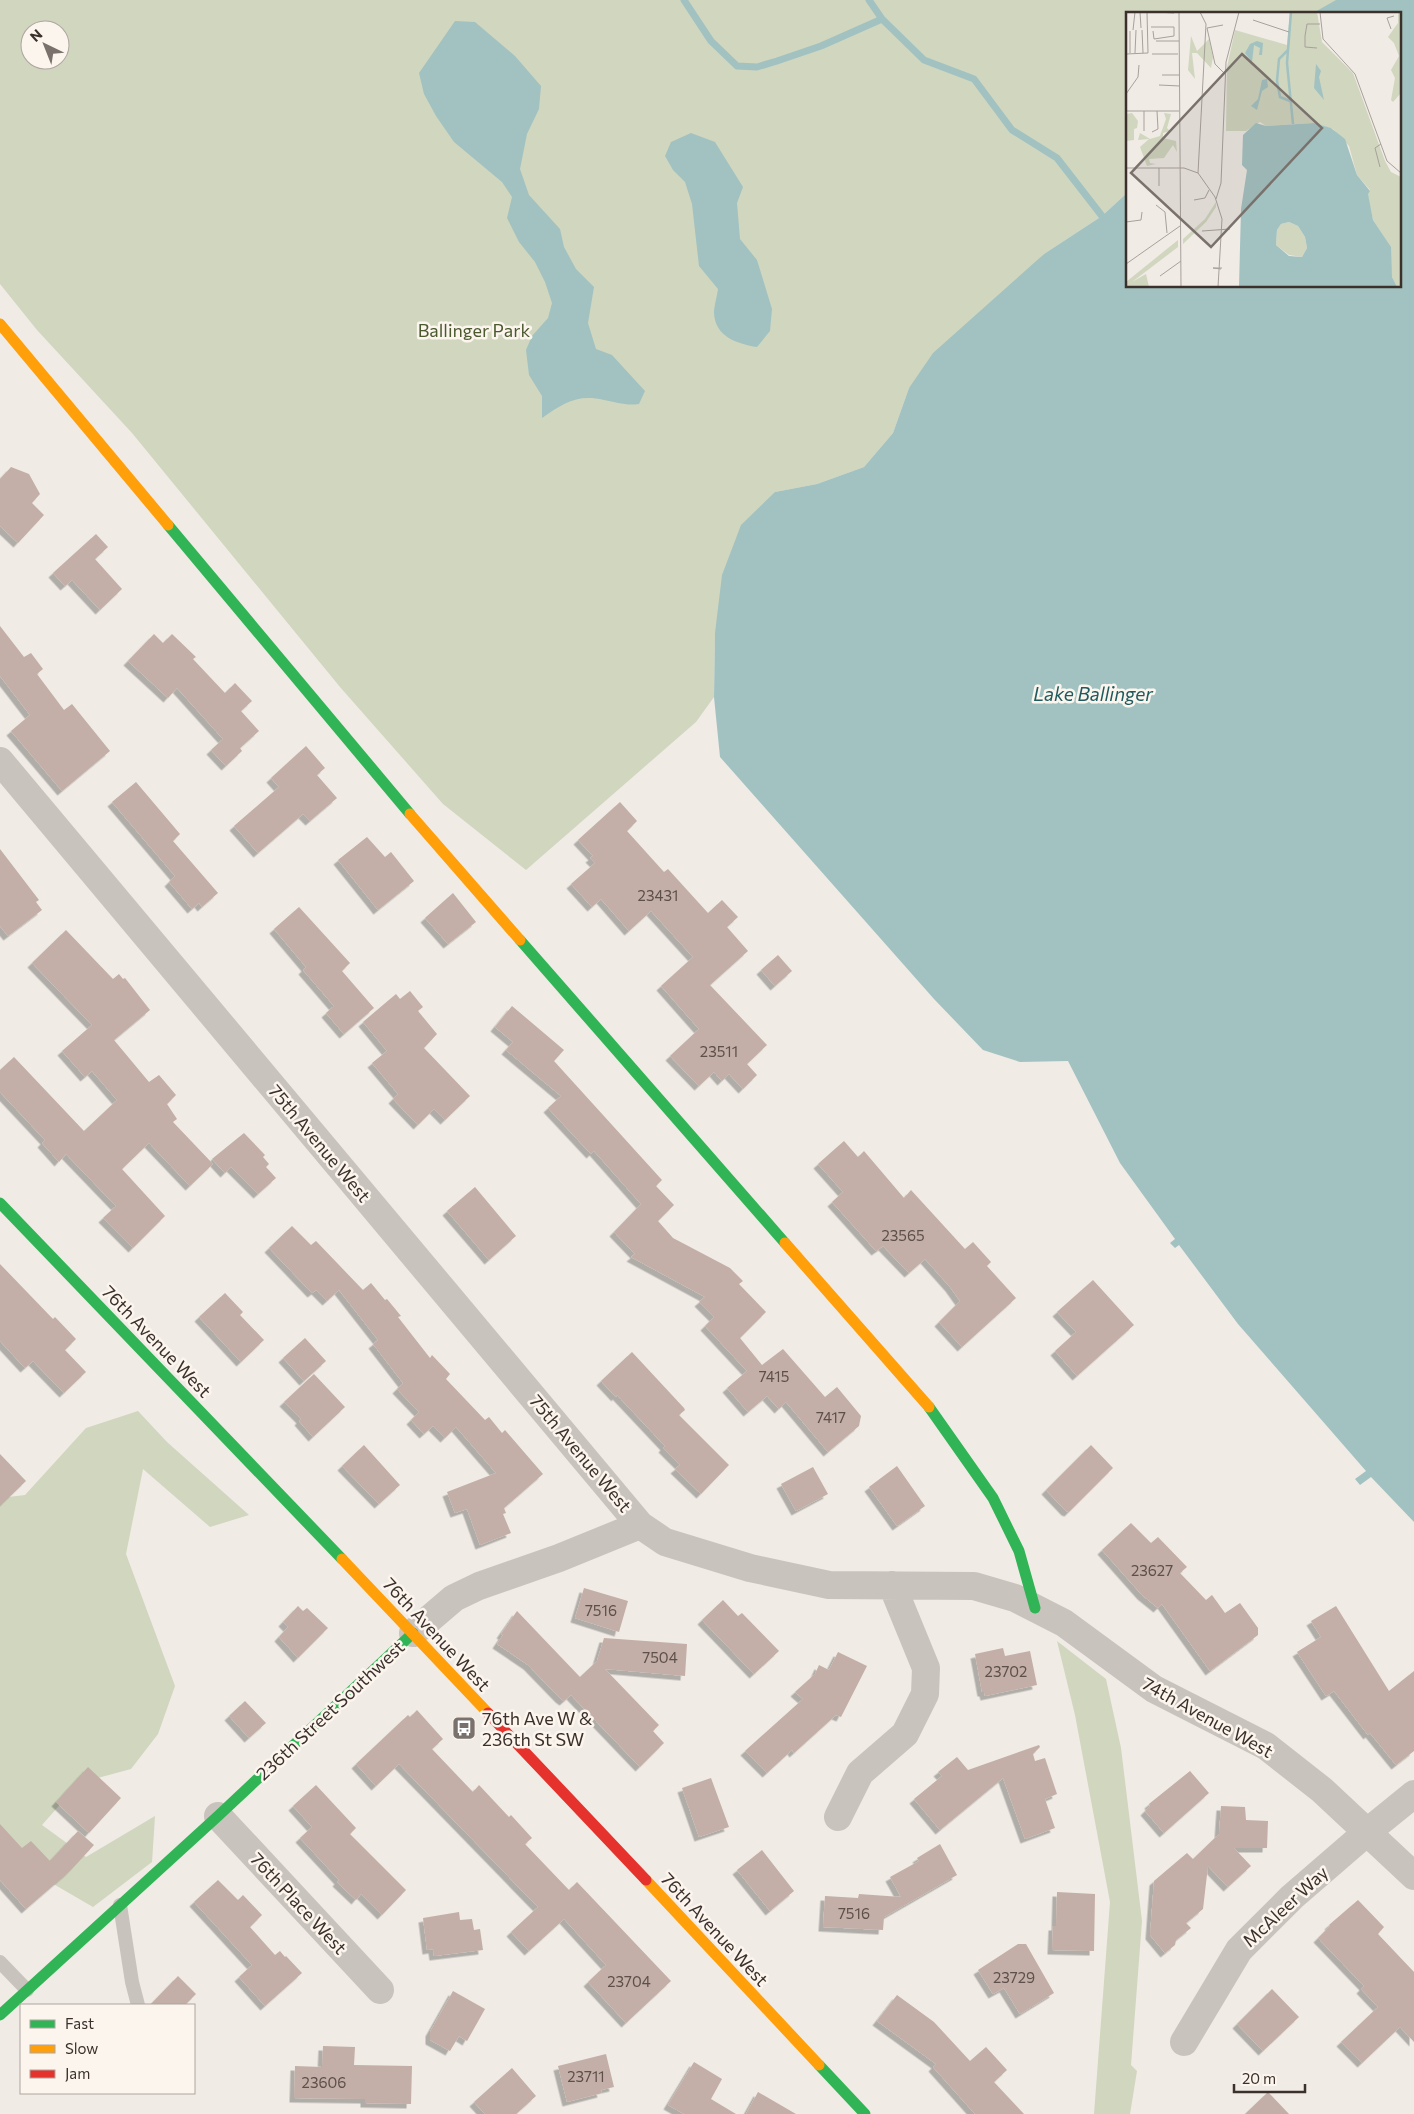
<svg xmlns="http://www.w3.org/2000/svg" width="1414" height="2114" font-family="Commissioner,sans-serif">
  <defs>
    <filter id="shadow"><feDropShadow dx="-4.5" dy="4.5" stdDeviation="0" flood-color="#0004"/></filter>
  </defs>
  <rect width="100%" height="100%" fill="#f0ebe5"/>
  <path fill="#d1d6bf" fill-rule="evenodd" d="M 0,0 L 1337,0 L 1311,14 L 1128,14 L 1128,192 L 1102,216 L 1044,254 L 909,388 L 893,433 L 864,467 L 817,484 L 775,492 L 715,633 L 714,697 L 696,722 L 526,870 L 443,804 L 340,687 L 132,433 L 37,330 L 0,284 ZM 30,30 L 60,30 L 60,60 L 30,60 Z
    M 138,1411 L 167,1442 L 249,1515 L 210,1527 L 143,1469 L 126,1554 L 175,1686 L 158,1734 L 131,1769 L 79,1783 L 42,1825 L 86,1857 L 155,1816 L 152,1862 L 93,1907 L 50,1882 L 0,1842 L 0,1498 L 25,1495 L 86,1428 Z
    M 1057,1641 L 1106,1679 L 1121,1748 L 1142,1921 L 1131,2065 L 1137,2071 L 1130,2114 L 1094,2114 L 1110,1902 L 1075,1715 Z"/>
  <path fill="#a1c2c1" d="M 1336,0 L 1414,0 L 1414,1522 L 1371,1477 L 1360,1485 L 1355,1479 L 1366,1471 L 1238,1324 L 1179,1245 L 1175,1248 L 1170,1243 L 1175,1239 L 1120,1163 L 1068,1061 L 1020,1062 L 983,1050 L 934,999 L 720,757 L 714,697 L 715,633 L 722,575 L 741,525 L 775,492 L 817,484 L 864,467 L 893,433 L 909,388 L 933,353 L 1044,254 L 1102,216 L 1128,192 L 1128,286 L 1400,286 L 1400,14 L 1311,14 Z
    M 455,21 L 475,22 L 515,56 L 541,86 L 539,109 L 527,134 L 520,169 L 529,195 L 560,229 L 564,247 L 576,269 L 594,287 L 588,323 L 596,349 L 612,355 L 645,391 L 639,404 C 625,406 617,402 604,400 C 577,394 564,403 542,418 L 542,396 L 529,375 L 526,350 L 532,336 L 548,318 L 552,303 L 545,282 L 535,262 L 519,242 L 507,218 L 512,197 L 502,182 L 454,142 L 436,116 L 424,94 L 419,73 Z
    M 691,133 L 715,142 L 743,187 L 737,203 L 740,239 L 757,260 L 772,309 L 770,331 L 757,347 C 738,344 715,337 714,313 C 714,306 717,297 718,289 L 699,266 L 692,204 L 685,182 L 673,170 L 665,156 L 671,142 Z"/>
  <g fill="none" stroke-linecap="round" stroke-linejoin="round">
    <path stroke="#a1c2c1" stroke-width="7" d="M 684,0 L 711,41 L 737,66 L 757,67 L 777,61 L 821,46 L 882,19
      M 869,0 L 882,19 L 924,60 L 974,79 L 1012,130 L 1057,158 L 1102,216"/>
  </g>
  <path fill="#c3afa7" filter="url(#shadow)" d="M 11,467 L 29,474 L 40,494 L 32,503 L 44,515 L 18,543 L 0,526 L 0,479 Z
    M 96,534 L 108,547 L 95,559 L 122,589 L 100,610 L 72,580 L 65,586 L 53,573 Z
    M 0,626 L 24,657 L 31,653 L 43,669 L 37,674 L 64,710 L 72,704 L 110,751 L 62,791 L 11,731 L 30,715 L 0,676 Z
    M 154,634 L 163,643 L 172,634 L 196,657 L 193,659 L 225,693 L 235,683 L 252,701 L 241,711 L 259,731 L 240,748 L 242,751 L 226,766 L 211,750 L 223,739 L 177,688 L 168,698 L 128,661 Z
    M 306,746 L 325,768 L 317,775 L 337,798 L 310,821 L 303,814 L 258,853 L 234,826 L 279,787 L 271,778 Z
    M 136,782 L 180,834 L 173,841 L 218,893 L 202,907 L 199,903 L 192,909 L 169,882 L 175,876 L 112,802 Z
    M 620,802 L 637,821 L 627,831 L 664,872 L 668,869 L 708,913 L 722,900 L 738,917 L 727,927 L 748,951 L 710,985 L 767,1045 L 747,1064 L 757,1075 L 743,1089 L 729,1074 L 722,1081 L 714,1072 L 699,1086 L 670,1056 L 699,1029 L 661,986 L 693,957 L 651,911 L 629,931 L 601,899 L 592,907 L 571,884 L 595,863 L 590,858 L 593,856 L 578,840 Z
    M 367,837 L 385,857 L 391,852 L 414,881 L 378,910 L 338,860 Z
    M 0,849 L 39,900 L 36,902 L 42,910 L 8,936 L 0,926 Z
    M 453,893 L 476,922 L 448,944 L 425,918 Z
    M 299,907 L 350,963 L 342,971 L 374,1008 L 344,1034 L 326,1013 L 334,1006 L 303,970 L 306,967 L 274,929 Z
    M 66,930 L 113,979 L 119,974 L 123,979 L 125,978 L 150,1010 L 114,1040 L 149,1082 L 159,1075 L 176,1095 L 167,1104 L 177,1119 L 173,1122 L 213,1164 L 190,1186 L 149,1143 L 122,1169 L 165,1216 L 133,1248 L 103,1218 L 116,1206 L 66,1154 L 59,1162 L 42,1143 L 45,1140 L 0,1092 L 0,1070 L 14,1057 L 84,1131 L 117,1100 L 92,1071 L 85,1077 L 62,1051 L 92,1025 L 32,963 Z
    M 778,955 L 792,971 L 775,986 L 761,970 Z
    M 410,991 L 423,1007 L 418,1011 L 437,1034 L 424,1048 L 470,1096 L 445,1120 L 434,1109 L 418,1125 L 393,1099 L 398,1094 L 372,1063 L 387,1051 L 363,1022 L 396,994 L 400,999 Z
    M 512,1006 L 564,1050 L 554,1061 L 662,1180 L 656,1186 L 674,1205 L 658,1221 L 673,1238 L 730,1268 L 743,1281 L 739,1284 L 766,1312 L 740,1338 L 762,1365 L 783,1349 L 825,1397 L 837,1387 L 861,1416 L 859,1426 L 828,1452 L 786,1402 L 779,1409 L 767,1396 L 748,1412 L 727,1388 L 747,1371 L 705,1326 L 714,1317 L 699,1302 L 705,1297 L 631,1257 L 635,1254 L 614,1232 L 641,1204 L 594,1151 L 591,1154 L 548,1108 L 561,1096 L 506,1050 L 513,1042 L 495,1027 Z
    M 244,1133 L 265,1155 L 263,1157 L 269,1164 L 266,1167 L 276,1178 L 258,1194 L 231,1167 L 225,1173 L 212,1159 Z
    M 844,1141 L 858,1157 L 864,1151 L 904,1198 L 911,1190 L 965,1249 L 973,1242 L 991,1262 L 987,1266 L 1016,1298 L 962,1347 L 939,1322 L 960,1301 L 950,1287 L 925,1259 L 909,1273 L 883,1246 L 876,1251 L 832,1202 L 843,1192 L 818,1164 Z
    M 475,1187 L 516,1236 L 489,1260 L 447,1211 Z
    M 292,1226 L 311,1245 L 316,1241 L 363,1290 L 371,1283 L 385,1300 L 387,1299 L 401,1316 L 398,1317 L 430,1358 L 432,1355 L 450,1374 L 446,1379 L 485,1420 L 489,1417 L 502,1433 L 505,1430 L 543,1474 L 504,1508 L 506,1513 L 503,1514 L 511,1533 L 480,1545 L 467,1509 L 455,1513 L 447,1492 L 496,1473 L 456,1427 L 445,1438 L 433,1426 L 424,1434 L 411,1420 L 419,1412 L 397,1389 L 403,1383 L 373,1344 L 378,1340 L 339,1290 L 327,1301 L 316,1290 L 312,1293 L 269,1248 Z
    M 0,1264 L 53,1319 L 55,1317 L 76,1339 L 65,1350 L 86,1372 L 64,1393 L 33,1361 L 25,1368 L 0,1341 Z
    M 1093,1280 L 1134,1325 L 1077,1376 L 1055,1351 L 1076,1332 L 1057,1312 Z
    M 225,1293 L 243,1312 L 240,1315 L 264,1340 L 241,1362 L 199,1317 Z
    M 305,1338 L 326,1361 L 304,1381 L 283,1358 Z
    M 632,1352 L 684,1408 L 685,1410 L 679,1415 L 729,1465 L 701,1494 L 675,1469 L 680,1465 L 663,1448 L 665,1446 L 617,1395 L 616,1397 L 601,1381 Z
    M 314,1374 L 345,1407 L 313,1437 L 299,1421 L 301,1419 L 284,1402 Z
    M 364,1445 L 400,1485 L 379,1504 L 342,1466 Z
    M 1091,1445 L 1113,1468 L 1069,1512 L 1066,1511 L 1046,1490 Z
    M 0,1454 L 26,1481 L 0,1506 Z
    M 897,1466 L 925,1506 L 897,1526 L 869,1487 Z
    M 813,1467 L 828,1494 L 796,1511 L 781,1484 Z
    M 1131,1523 L 1151,1543 L 1158,1537 L 1187,1567 L 1180,1573 L 1206,1600 L 1212,1595 L 1225,1613 L 1240,1603 L 1258,1628 L 1258,1635 L 1210,1671 L 1162,1604 L 1158,1608 L 1142,1595 L 1102,1550 Z
    M 584,1588 L 628,1601 L 619,1632 L 575,1618 Z
    M 723,1600 L 738,1616 L 742,1613 L 779,1651 L 754,1674 L 702,1620 Z
    M 298,1606 L 303,1611 L 307,1608 L 328,1628 L 298,1658 L 279,1637 L 288,1627 L 283,1622 Z
    M 1336,1606 L 1389,1691 L 1414,1671 L 1414,1751 L 1396,1765 L 1370,1733 L 1368,1735 L 1334,1691 L 1326,1696 L 1297,1652 L 1321,1637 L 1311,1621 Z
    M 517,1611 L 580,1677 L 597,1661 L 604,1638 L 687,1644 L 685,1676 L 605,1669 L 659,1725 L 653,1731 L 664,1743 L 640,1767 L 571,1695 L 564,1701 L 560,1698 L 528,1665 L 497,1644 L 503,1635 L 501,1634 Z
    M 1003,1648 L 1005,1656 L 1030,1651 L 1037,1685 L 985,1696 L 984,1692 L 982,1692 L 975,1654 Z
    M 838,1652 L 867,1666 L 841,1717 L 836,1715 L 794,1753 L 792,1750 L 767,1773 L 745,1751 L 803,1699 L 795,1692 L 815,1674 L 819,1665 L 829,1670 Z
    M 245,1701 L 266,1723 L 249,1738 L 229,1716 Z
    M 417,1710 L 443,1739 L 432,1749 L 473,1792 L 479,1785 L 509,1817 L 511,1815 L 532,1838 L 525,1844 L 569,1890 L 577,1882 L 671,1981 L 626,2023 L 588,1982 L 606,1965 L 564,1919 L 529,1951 L 511,1932 L 538,1907 L 399,1764 L 376,1786 L 356,1764 L 408,1715 L 410,1717 Z
    M 1039,1745 L 1040,1747 L 1033,1754 L 1035,1761 L 1045,1758 L 1057,1794 L 1045,1799 L 1055,1828 L 1025,1839 L 1003,1778 L 940,1830 L 914,1799 L 942,1776 L 938,1772 L 957,1757 L 968,1770 Z
    M 88,1767 L 121,1798 L 89,1833 L 56,1802 Z
    M 1190,1771 L 1209,1793 L 1164,1833 L 1145,1811 L 1150,1806 L 1149,1804 Z
    M 711,1778 L 729,1827 L 699,1837 L 682,1788 Z
    M 316,1785 L 356,1828 L 350,1834 L 406,1890 L 382,1915 L 361,1894 L 356,1900 L 337,1882 L 339,1880 L 300,1838 L 312,1827 L 293,1806 Z
    M 1221,1806 L 1245,1807 L 1246,1820 L 1268,1821 L 1267,1848 L 1234,1848 L 1251,1866 L 1228,1887 L 1208,1866 L 1203,1909 L 1186,1923 L 1191,1928 L 1176,1940 L 1175,1945 L 1165,1953 L 1150,1935 L 1154,1881 L 1187,1853 L 1193,1859 L 1219,1834 Z
    M 0,1824 L 22,1848 L 31,1841 L 50,1861 L 78,1831 L 94,1845 L 70,1871 L 26,1909 L 0,1880 Z
    M 940,1844 L 957,1875 L 884,1917 L 883,1930 L 823,1927 L 825,1896 L 858,1898 L 859,1894 L 901,1897 L 890,1877 L 919,1861 L 917,1858 Z
    M 762,1850 L 794,1891 L 770,1911 L 737,1870 Z
    M 218,1880 L 238,1900 L 243,1895 L 262,1915 L 250,1927 L 275,1955 L 280,1951 L 285,1957 L 286,1956 L 302,1973 L 265,2006 L 239,1977 L 252,1965 L 194,1902 Z
    M 1057,1892 L 1095,1894 L 1094,1951 L 1052,1950 L 1053,1926 L 1056,1926 Z
    M 1358,1900 L 1384,1927 L 1378,1934 L 1414,1972 L 1414,2042 L 1400,2027 L 1362,2063 L 1341,2042 L 1378,2007 L 1361,1989 L 1364,1986 L 1318,1938 L 1330,1926 L 1329,1925 Z
    M 459,1912 L 460,1920 L 472,1919 L 474,1930 L 480,1929 L 483,1950 L 434,1956 L 433,1949 L 427,1950 L 423,1918 Z
    M 1018,1944 L 1026,1944 L 1054,1993 L 1020,2014 L 1004,1988 L 993,1994 L 978,1970 Z
    M 178,1976 L 196,1994 L 185,2005 L 150,2005 Z
    M 1272,1989 L 1299,2017 L 1263,2051 L 1237,2024 Z
    M 453,1991 L 485,2009 L 467,2041 L 459,2036 L 450,2051 L 430,2040 L 430,2032 Z
    M 897,1995 L 934,2022 L 970,2061 L 986,2047 L 1007,2070 L 994,2082 L 1024,2114 L 975,2114 L 933,2067 L 936,2064 L 877,2021 Z
    M 323,2046 L 355,2047 L 354,2065 L 412,2066 L 411,2104 L 365,2103 L 365,2099 L 294,2098 L 295,2066 L 322,2067 Z
    M 606,2054 L 614,2087 L 601,2090 L 602,2093 L 567,2102 L 558,2066 Z
    M 694,2062 L 722,2079 L 711,2099 L 736,2114 L 684,2114 L 668,2105 Z
    M 512,2068 L 536,2096 L 516,2114 L 485,2114 L 474,2102 Z
    M 758,2092 L 796,2114 L 746,2114 Z
    M 1268,2092 L 1289,2114 L 1245,2114 Z"/>
  <g fill="none" stroke-linecap="round" stroke-linejoin="round">
    <path stroke="#c9c3be" stroke-width="14" d="M 120,1905 L 132,1982 L 138,2005
      M 0,1962 L 27,1990"/>
    <path stroke="#c9c3be" stroke-width="28" d="M 0,761 L 640,1525
      M 413,1633 L 454,1598 L 479,1586 L 559,1558 L 640,1525 L 665,1542 L 750,1568 L 829,1585 L 974,1586 L 1015,1598 L 1064,1623 L 1154,1689 L 1266,1746 L 1322,1790 L 1414,1876
      M 218,1816 L 380,1990
      M 838,1817 L 860,1773 L 905,1734 L 925,1694 L 926,1668 L 892,1585
      M 1184,2042 L 1239,1950 L 1292,1897 L 1366,1833 L 1414,1794"/>
    <path stroke="#30b455" stroke-width="11" d="M 168,525 L 410,814
      M 520,940 L 785,1243
      M 0,1203 L 342,1559
      M 929,1407 L 993,1498 L 1019,1551 L 1035,1608
      M 0,2015 L 218,1816 L 413,1633
      M 819,2065 L 865,2114"/>
    <path stroke="#ff9f0a" stroke-width="11" d="M 0,324 L 168,525
      M 410,814 L 520,940
      M 785,1243 L 929,1407
      M 342,1559 L 488,1713
      M 646,1880 L 819,2065"/>
    <path stroke="#e5322d" stroke-width="11" d="M 488,1713 L 646,1880"/>
  </g>
  <defs>
    <g id="bus-square" transform="scale(1.25)"><rect x="-9" y="-9" width="18" height="18" rx="4" fill="#7a716c" stroke="#fbf5ee"/><path d="M-5-6H5V4H4V6H2V4H-2V6H-4V4H-5ZM-3.5-4V0h7V-4ZM-3.5 1.2v1.5H-2V1.2ZM2 1.2v1.5H3.5V1.2Z" fill="#fff"/></g>
  </defs>
  <g fill-rule="evenodd">
    <use href="#bus-square" x="464" y="1728"/>
  </g>
  <g text-anchor="middle" dominant-baseline="central" stroke-width="5" stroke-linejoin="round" paint-order="stroke">
    <g font-size="15" fill="#5d504a">
      <text x="658" y="895">23431</text>
      <text x="719" y="1051">23511</text>
      <text x="903" y="1235">23565</text>
      <text x="774" y="1376">7415</text>
      <text x="831" y="1417">7417</text>
      <text x="1152" y="1570">23627</text>
      <text x="601" y="1610">7516</text>
      <text x="660" y="1657">7504</text>
      <text x="1006" y="1671">23702</text>
      <text x="854" y="1913">7516</text>
      <text x="1014" y="1977">23729</text>
      <text x="629" y="1981">23704</text>
      <text x="586" y="2076">23711</text>
      <text x="324" y="2082">23606</text>
    </g>
    <g font-size="18" fill="#4a5a2e" stroke="#fbf5ee">
      <text x="474" y="330">Ballinger Park</text>
    </g>
    <g font-size="18" fill="#3b302b" stroke="#fbf5ee">
      <text transform="translate(320 1143) rotate(50)">75th Avenue West</text>
      <text transform="translate(157 1341) rotate(46)">76th Avenue West</text>
      <text transform="translate(581 1453) rotate(50)">75th Avenue West</text>
      <text transform="translate(437 1634) rotate(47)">76th Avenue West</text>
      <text transform="translate(330 1710) rotate(-43)">236th Street Southwest</text>
      <text transform="translate(1208 1717) rotate(29)">74th Avenue West</text>
      <text transform="translate(299 1903) rotate(47)">76th Place West</text>
      <text transform="translate(1285 1906) rotate(-43)">McAleer Way</text>
      <text transform="translate(715 1929) rotate(47)">76th Avenue West</text>
    </g>
    <g font-size="18" fill="#3b302b" stroke="#fbf5ee" text-anchor="start">
      <text x="482" y="1718">76th Ave W &amp;<tspan x="482" dy="21">236th St SW</tspan></text>
    </g>
    <g font-size="19" font-style="italic" fill="#1f5a5e" stroke="#fbf5ee">
      <text x="1093" y="693">Lake Ballinger</text>
    </g>
  </g>
  <g transform="translate(1126 12)">
    <rect width="275" height="275" fill="#f0ebe5"/>
    <path d="M 164,0 L 191,0 L 196,30 L 227,61 L 259,149 L 265,160 L 275,165 L 275,275 L 270,275 L 266,265 L 262,231 L 247,208 L 241,182 L 244,178 L 231,163 L 223,134 L 207,117 L 188,111 L 140,114 L 134,110 L 120,119 L 100,119 L 101,55 L 109,18 L 161,33 ZM 272,0 L 275,0 L 275,81 L 267,90 L 265,88 L 269,66 L 265,58 L 273,44 L 268,31 L 262,25 L 272,11 ZM 65,24 L 71,39 L 83,27 L 87,45 L 85,56 L 71,41 L 66,41 L 69,67 L 62,58 ZM 6,101 L 12,109 L 11,116 L 8,117 L 8,128 L 0,129 L 0,102 ZM 38,101 L 45,102 L 41,116 L 44,119 L 37,121 L 37,126 L 50,129 L 51,140 L 47,133 L 38,146 L 23,147 L 24,151 L 30,152 L 21,154 L 14,135 L 23,127 L 12,128 L 14,121 L 24,127 L 34,124 L 40,107 ZM 90,190 L 90,195 L 80,210 L 57,232 L 57,227 L 79,207 ZM 163,210 L 172,214 L 179,225 L 181,236 L 176,245 L 163,243 L 150,233 L 151,218 L 155,212 ZM 52,228 L 52,235 L 6,270 L 20,262 L 23,275 L 0,275 L 0,270 Z" fill="#d1d6bf"/>
    <path d="M 131,29 L 137,31 L 136,43 L 133,43 L 134,36 L 128,33 L 126,50 L 119,41 L 124,32 ZM 190,52 L 195,59 L 193,65 L 198,88 L 188,76 ZM 141,67 L 142,75 L 136,79 L 131,98 L 125,94 L 132,87 L 136,68 ZM 130,111 L 140,114 L 188,111 L 205,116 L 219,127 L 231,163 L 244,179 L 242,182 L 247,208 L 265,235 L 266,265 L 271,275 L 113,275 L 115,197 L 121,158 L 116,153 L 117,123 ZM 163,210 L 172,214 L 179,225 L 181,236 L 176,245 L 163,244 L 150,233 L 151,218 L 155,212 Z" fill="#a1c2c1" fill-rule="evenodd"/>
    <path fill="none" stroke="#a1c2c1" stroke-width="2.5" d="M 165,0 L 161,51 L 167,112M 162,38 L 153,47 L 151,69 L 154,85 L 164,89"/>
    <path fill="none" stroke="#a8a09b" stroke-width="1" d="M 14,0 L 15,16M 31,0 L 48,1M 53,0 L 55,275M 194,0 L 197,27 L 229,62 L 261,149 L 275,161M 127,8 L 163,20M 25,15 L 48,15M 81,16 L 89,52 L 99,62M 81,16 L 97,13M 265,17 L 261,6 L 268,4M 7,18 L 9,0M 16,18 L 17,41M 4,19 L 4,41M 27,19 L 28,27 L 48,24 L 48,15M 30,29 L 53,29M 191,36 L 179,35 L 179,24 L 181,12 L 194,12M 9,41 L 10,18M 0,42 L 22,41 L 21,0M 26,42 L 52,42M 36,63 L 53,63M 33,73 L 54,74M 0,82 L 12,65 L 13,53M 0,99 L 53,99M 18,99 L 18,119M 26,120 L 32,117 L 31,99M 254,155 L 249,136 L 255,132M 0,156 L 58,156 L 72,161 L 89,185 L 96,207 L 92,275M 33,156 L 33,174M 72,161 L 80,12 L 74,0M 90,187 L 95,171 L 100,50 L 113,0M 68,188 L 79,186 L 83,178M 30,193 L 39,200 L 41,221M 0,210 L 15,208 L 16,200M 76,219 L 104,217M 0,252 L 54,214M 95,257 L 87,256 L 96,256M 34,264 L 55,249"/>
    <path fill="#7a716c" fill-opacity="0.15" stroke="#7a716c" stroke-width="2.5" d="M 116,42 L 196,116 L 85,235 L 5,161 Z"/>
    <rect width="275" height="275" fill="none" stroke="#3b302b" stroke-width="2.5"/>
  </g>
  <rect x="20" y="2004" width="175" height="90" fill="#fbf5ee" stroke="#aea6a0"/>
  <rect x="30" y="2020" width="25" height="8" fill="#30b455" stroke="#aea6a0"/>
  <text x="65" y="2029" font-size="15" fill="#3b302b">Fast</text>
  <rect x="30" y="2045" width="25" height="8" fill="#ff9f0a" stroke="#aea6a0"/>
  <text x="65" y="2054" font-size="15" fill="#3b302b">Slow</text>
  <rect x="30" y="2070" width="25" height="8" fill="#e5322d" stroke="#aea6a0"/>
  <text x="65" y="2079" font-size="15" fill="#3b302b">Jam</text>
  <g transform="translate(45 45) rotate(317)"><circle r="24" fill="#fbf5ee" stroke="#aea6a0"/>
  <path d="M0-4L9 19L0 12L-9 19Z" fill="#7a716c"/>
  <text y="-8" font-size="14" font-weight="bold" text-anchor="middle" fill="#3b302b">N</text>
  </g>
  <path d="M1234 2084v8h71v-8" fill="none" stroke="#3b302b" stroke-width="2.5"/>
  <text x="1242" y="2084" font-size="15" fill="#3b302b" stroke="#fbf5ee" stroke-width="4" paint-order="stroke">20 m</text>
</svg>
